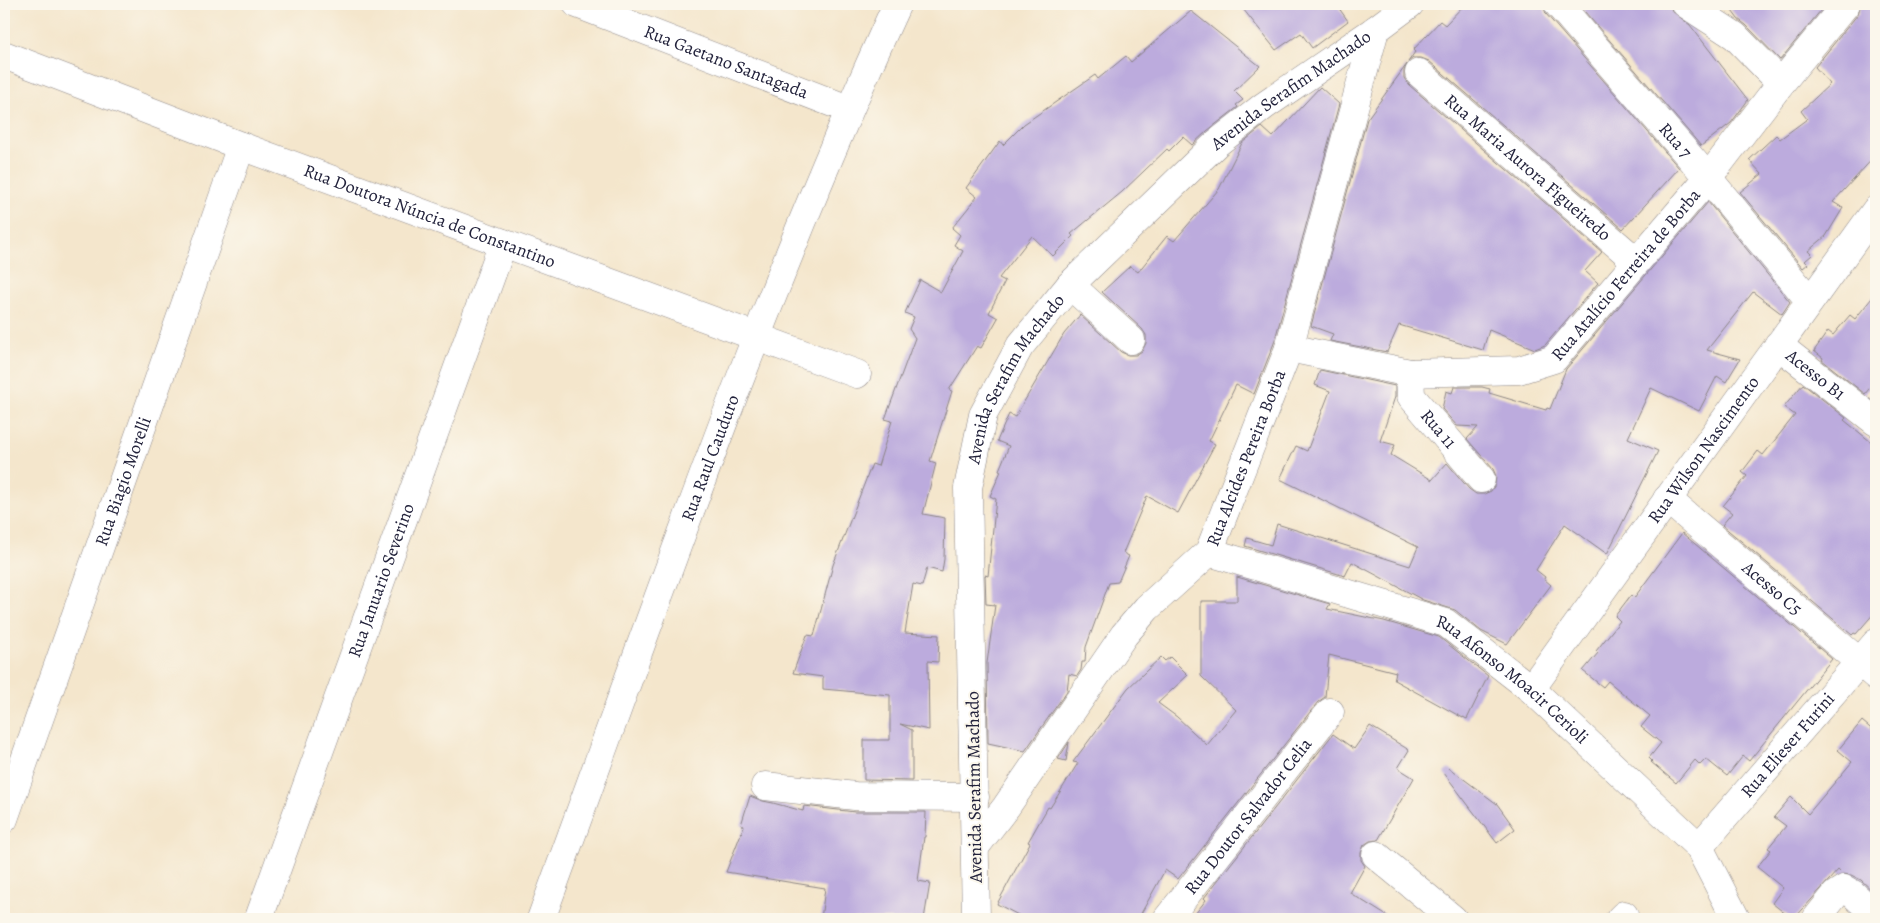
<svg xmlns="http://www.w3.org/2000/svg" width="1880" height="923" font-family="Alegreya,serif">
  <rect width="100%" height="100%" fill="#fbf7ec"/>
  <filter id="ink" filterUnits="userSpaceOnUse"><feTurbulence type="fractalNoise" baseFrequency=".02" numOctaves="2"/><feDisplacementMap in="SourceGraphic" scale="10" xChannelSelector="R" yChannelSelector="G"/><feConvolveMatrix kernelMatrix="1 2 1 2 8 2 1 2 1" color-interpolation-filters="sRGB"/></filter>
  <filter id="wash" filterUnits="userSpaceOnUse"><feTurbulence type="fractalNoise" baseFrequency=".0096" numOctaves="4" result="noise"/><feDisplacementMap in="SourceGraphic" scale="20" xChannelSelector="R" yChannelSelector="G"/><feGaussianBlur stdDeviation="1.12" result="paint"/><feColorMatrix in="noise" values="0 0 0 0 0 0 0 0 0 0 0 0 0 0 0 0 0 1.4 0 .05"/><feComposite in="paint" operator="in"/></filter>
  <g filter="url(#wash)">
    <rect width="100%" height="100%" fill="#f4e6cc"/>
    <g id="blocks">
      <path fill="#bcabdd" d="M 1239,4 L 1336,4 L 1348,21 L 1312,48 L 1301,33 L 1276,50 Z
        M 1465,4 L 1543,4 L 1546,14 L 1679,168 L 1623,229 L 1429,61 L 1421,58 L 1413,58 L 1408,62 L 1415,52 L 1413,50 L 1440,21 L 1445,25 Z
        M 1578,4 L 1670,4 L 1672,11 L 1690,25 L 1748,100 L 1731,123 L 1701,146 Z
        M 1727,4 L 1826,4 L 1780,60 L 1746,25 L 1738,19 Z
        M 1861,4 L 1876,4 L 1876,155 L 1833,202 L 1843,208 L 1826,236 L 1808,251 L 1812,255 L 1805,261 L 1808,264 L 1803,268 L 1740,192 L 1762,174 L 1749,160 L 1776,135 L 1780,139 L 1807,119 L 1801,111 L 1830,84 L 1815,67 L 1858,14 Z
        M 1191,11 L 1260,66 L 1234,91 L 1243,100 L 1236,105 L 1238,107 L 1207,131 L 1192,145 L 1183,137 L 1169,151 L 1167,149 L 1122,192 L 1071,234 L 1073,236 L 1053,256 L 1032,236 L 999,278 L 1005,281 L 989,313 L 998,318 L 981,348 L 977,346 L 949,390 L 952,391 L 930,461 L 936,463 L 923,514 L 945,518 L 944,559 L 942,572 L 927,568 L 922,586 L 913,584 L 905,633 L 939,635 L 938,662 L 928,661 L 929,730 L 900,724 L 912,730 L 912,781 L 864,780 L 864,740 L 890,740 L 890,695 L 823,689 L 823,677 L 793,673 L 807,635 L 814,636 L 833,565 L 872,464 L 878,466 L 892,421 L 885,419 L 915,338 L 909,329 L 914,317 L 905,313 L 920,280 L 941,292 L 963,251 L 954,245 L 960,235 L 952,228 L 977,197 L 966,188 L 1000,141 L 1003,145 L 1024,124 L 1095,75 L 1098,79 L 1126,56 L 1131,62 Z
        M 1407,64 L 1404,71 L 1404,78 L 1409,85 L 1602,252 L 1585,271 L 1598,283 L 1545,345 L 1535,349 L 1489,330 L 1483,350 L 1399,325 L 1387,352 L 1330,341 L 1333,334 L 1311,326 L 1367,119 Z
        M 1320,87 L 1339,104 L 1274,343 L 1254,394 L 1236,385 L 1209,441 L 1215,444 L 1178,513 L 1147,496 L 1123,553 L 1129,556 L 1118,582 L 1109,583 L 1086,647 L 1085,662 L 1082,662 L 1081,670 L 1077,676 L 1069,674 L 1067,691 L 1025,751 L 988,743 L 987,663 L 995,605 L 986,604 L 985,575 L 988,576 L 996,499 L 990,496 L 1001,471 L 999,470 L 1009,446 L 997,441 L 1009,414 L 1015,417 L 1064,334 L 1080,315 L 1121,352 L 1128,355 L 1136,355 L 1142,351 L 1146,343 L 1146,335 L 1142,329 L 1102,292 L 1130,266 L 1138,272 L 1167,236 L 1174,241 L 1219,189 L 1242,143 L 1262,127 L 1273,137 Z
        M 1708,202 L 1790,302 L 1782,314 L 1753,292 L 1707,350 L 1740,359 L 1726,382 L 1717,376 L 1699,411 L 1651,388 L 1628,438 L 1658,451 L 1607,554 L 1565,524 L 1536,570 L 1545,577 L 1544,579 L 1551,585 L 1507,644 L 1481,631 L 1455,610 L 1423,600 L 1352,562 L 1345,576 L 1245,546 L 1247,538 L 1271,545 L 1277,524 L 1410,566 L 1418,547 L 1280,479 L 1296,446 L 1307,451 L 1330,391 L 1315,385 L 1320,370 L 1395,386 L 1395,397 L 1380,441 L 1395,445 L 1391,455 L 1432,480 L 1447,463 L 1469,489 L 1476,494 L 1484,494 L 1491,491 L 1495,485 L 1496,476 L 1493,469 L 1467,439 L 1478,427 L 1457,426 L 1442,409 L 1446,391 L 1452,393 L 1454,387 L 1482,387 L 1490,389 L 1489,393 L 1546,410 L 1547,408 L 1550,409 L 1566,369 Z
        M 1876,293 L 1876,380 L 1865,394 L 1822,360 L 1823,358 L 1814,351 L 1828,331 L 1833,335 L 1850,315 L 1855,319 Z
        M 1803,384 L 1846,418 L 1844,420 L 1876,446 L 1876,611 L 1856,634 L 1854,633 L 1852,635 L 1722,525 L 1732,513 L 1723,506 L 1747,476 L 1742,472 L 1758,451 L 1763,455 L 1795,415 L 1784,407 Z
        M 1682,533 L 1832,659 L 1749,761 L 1743,756 L 1727,776 L 1706,759 L 1700,765 L 1695,760 L 1676,783 L 1651,762 L 1652,761 L 1649,758 L 1661,743 L 1641,727 L 1650,716 L 1608,681 L 1603,687 L 1583,671 L 1598,653 L 1596,651 L 1620,621 L 1615,616 L 1631,595 L 1634,598 Z
        M 1237,577 L 1330,604 L 1327,609 L 1384,621 L 1439,637 L 1488,676 L 1467,719 L 1463,717 L 1463,718 L 1394,680 L 1396,672 L 1329,655 L 1325,697 L 1318,702 L 1178,879 L 1165,870 L 1138,919 L 1026,919 L 997,904 L 1030,843 L 1028,842 L 1048,807 L 1050,808 L 1078,763 L 1073,762 L 1128,688 L 1161,657 L 1165,661 L 1170,657 L 1188,675 L 1158,703 L 1177,717 L 1207,745 L 1236,710 L 1201,676 L 1201,601 L 1237,601 Z
        M 1862,721 L 1876,733 L 1876,894 L 1861,880 L 1851,875 L 1842,874 L 1838,870 L 1794,919 L 1792,919 L 1772,903 L 1783,888 L 1757,867 L 1771,850 L 1768,848 L 1786,826 L 1774,817 L 1791,797 L 1808,814 L 1852,762 L 1838,750 Z
        M 1370,726 L 1409,750 L 1398,768 L 1414,778 L 1378,840 L 1370,841 L 1364,845 L 1361,853 L 1361,860 L 1365,866 L 1350,893 L 1392,919 L 1191,919 L 1206,900 L 1204,898 L 1333,734 L 1354,749 Z
        M 1069,742 L 1066,761 L 1058,759 Z
        M 1449,768 L 1497,804 L 1515,829 L 1497,843 L 1444,773 Z
        M 750,796 L 763,801 L 773,803 L 803,811 L 804,806 L 855,812 L 926,812 L 925,837 L 924,837 L 918,881 L 930,883 L 924,919 L 821,919 L 825,888 L 726,872 L 744,826 L 741,825 Z"/>
    </g>
  </g>
  <g filter="url(#ink)">
    <use href="#blocks" fill-opacity="0" stroke="#8b8484" stroke-width="1"/>
    <g fill="none" stroke-linecap="round" stroke-linejoin="round">
      <g stroke="#8b8484" stroke-width="29">
        <g id="minor">
          <path id="s1" d="M 577,4 L 848,109"/>
          <path id="s2" d="M 1558,4 L 1708,178 L 1810,301"/>
          <path d="M 1686,4 L 1735,36 L 1781,83"/>
          <path id="s3" d="M 4,55 L 241,146 L 857,374"/>
          <path id="s4" d="M 1419,73 L 1636,261"/>
          <path d="M 1070,285 L 1131,340"/>
          <path id="s5" d="M 1778,345 L 1876,422"/>
          <path id="s6" d="M 1289,348 L 1410,373 L 1519,370 L 1554,359 L 1708,178 L 1781,83 L 1846,4"/>
          <path id="s7" d="M 1410,373 L 1411,396 L 1481,479"/>
          <path id="s8" d="M 1667,499 L 1876,676"/>
          <path id="s9" d="M 1209,552 L 1446,623 L 1531,689 L 1699,847 L 1736,919"/>
          <path id="s10" d="M 1531,689 L 1876,210"/>
          <path d="M 765,786 L 855,796 L 975,797"/>
          <path id="s11" d="M 4,819 L 241,146"/>
          <path id="s12" d="M 976,846 L 1006,807 L 1124,635 L 1147,608 L 1209,552 L 1289,348 L 1375,30"/>
          <path id="s13" d="M 1699,847 L 1876,643"/>
          <path d="M 1376,855 L 1453,919"/>
          <path id="s14" d="M 259,918 L 503,243"/>
          <path id="s15" d="M 541,919 C 654,612 760,301 897,4"/>
          <path id="s16" d="M 976,919 L 968,488 L 983,415 L 1020,346 L 1070,285 L 1217,143 L 1264,106 L 1375,30 L 1410,4"/>
          <path id="s17" d="M 1167,919 L 1330,712"/>
          <path d="M 1620,919 L 1624,915"/>
          <path d="M 1816,919 L 1836,894 L 1844,889 L 1853,894 L 1876,915"/>
        </g>
      </g>
      <use href="#minor" stroke="#fff" stroke-width="28"/>
    </g>
  </g>
  <g text-anchor="middle" dominant-baseline="central" stroke-width="4" stroke-linejoin="round" paint-order="stroke">
    <g font-size="18" fill="#22223b" stroke="#fbf7ec">
      <text stroke="none"><textPath href="#s1" startOffset="160">Rua Gaetano Santagada</textPath></text>
      <text stroke="none"><textPath href="#s16" startOffset="958">Avenida Serafim Machado</textPath></text>
      <text stroke="none"><textPath href="#s2" startOffset="180">Rua 7</textPath></text>
      <text stroke="none"><textPath href="#s4" startOffset="144">Rua Maria Aurora Figueiredo</textPath></text>
      <text stroke="none"><textPath href="#s3" startOffset="455">Rua Doutora Núncia de Constantino</textPath></text>
      <text stroke="none"><textPath href="#s6" startOffset="380">Rua Atalício Ferreira de Borba</textPath></text>
      <text stroke="none"><textPath href="#s5" startOffset="48">Acesso B1</textPath></text>
      <text stroke="none"><textPath href="#s16" startOffset="552">Avenida Serafim Machado</textPath></text>
      <text stroke="none"><textPath href="#s7" startOffset="66">Rua 11</textPath></text>
      <text stroke="none"><textPath href="#s10" startOffset="295">Rua Wilson Nascimento</textPath></text>
      <text stroke="none"><textPath href="#s15" startOffset="491">Rua Raul Cauduro</textPath></text>
      <text stroke="none"><textPath href="#s12" startOffset="478">Rua Alcides Pereira Borba</textPath></text>
      <text stroke="none"><textPath href="#s11" startOffset="358">Rua Biagio Morelli</textPath></text>
      <text stroke="none"><textPath href="#s14" startOffset="359">Rua Januario Severino</textPath></text>
      <text stroke="none"><textPath href="#s8" startOffset="138">Acesso C5</textPath></text>
      <text stroke="none"><textPath href="#s9" startOffset="334">Rua Afonso Moacir Cerioli</textPath></text>
      <text stroke="none"><textPath href="#s13" startOffset="135">Rua Elieser Furini</textPath></text>
      <text transform="translate(974 787) rotate(-91)">Avenida Serafim Machado</text>
      <text stroke="none"><textPath href="#s17" startOffset="131">Rua Doutor Salvador Celia</textPath></text>
    </g>
  </g>
  <rect width="1880" height="923" fill="none" stroke="#fbf7ec" stroke-width="20"/>
</svg>
